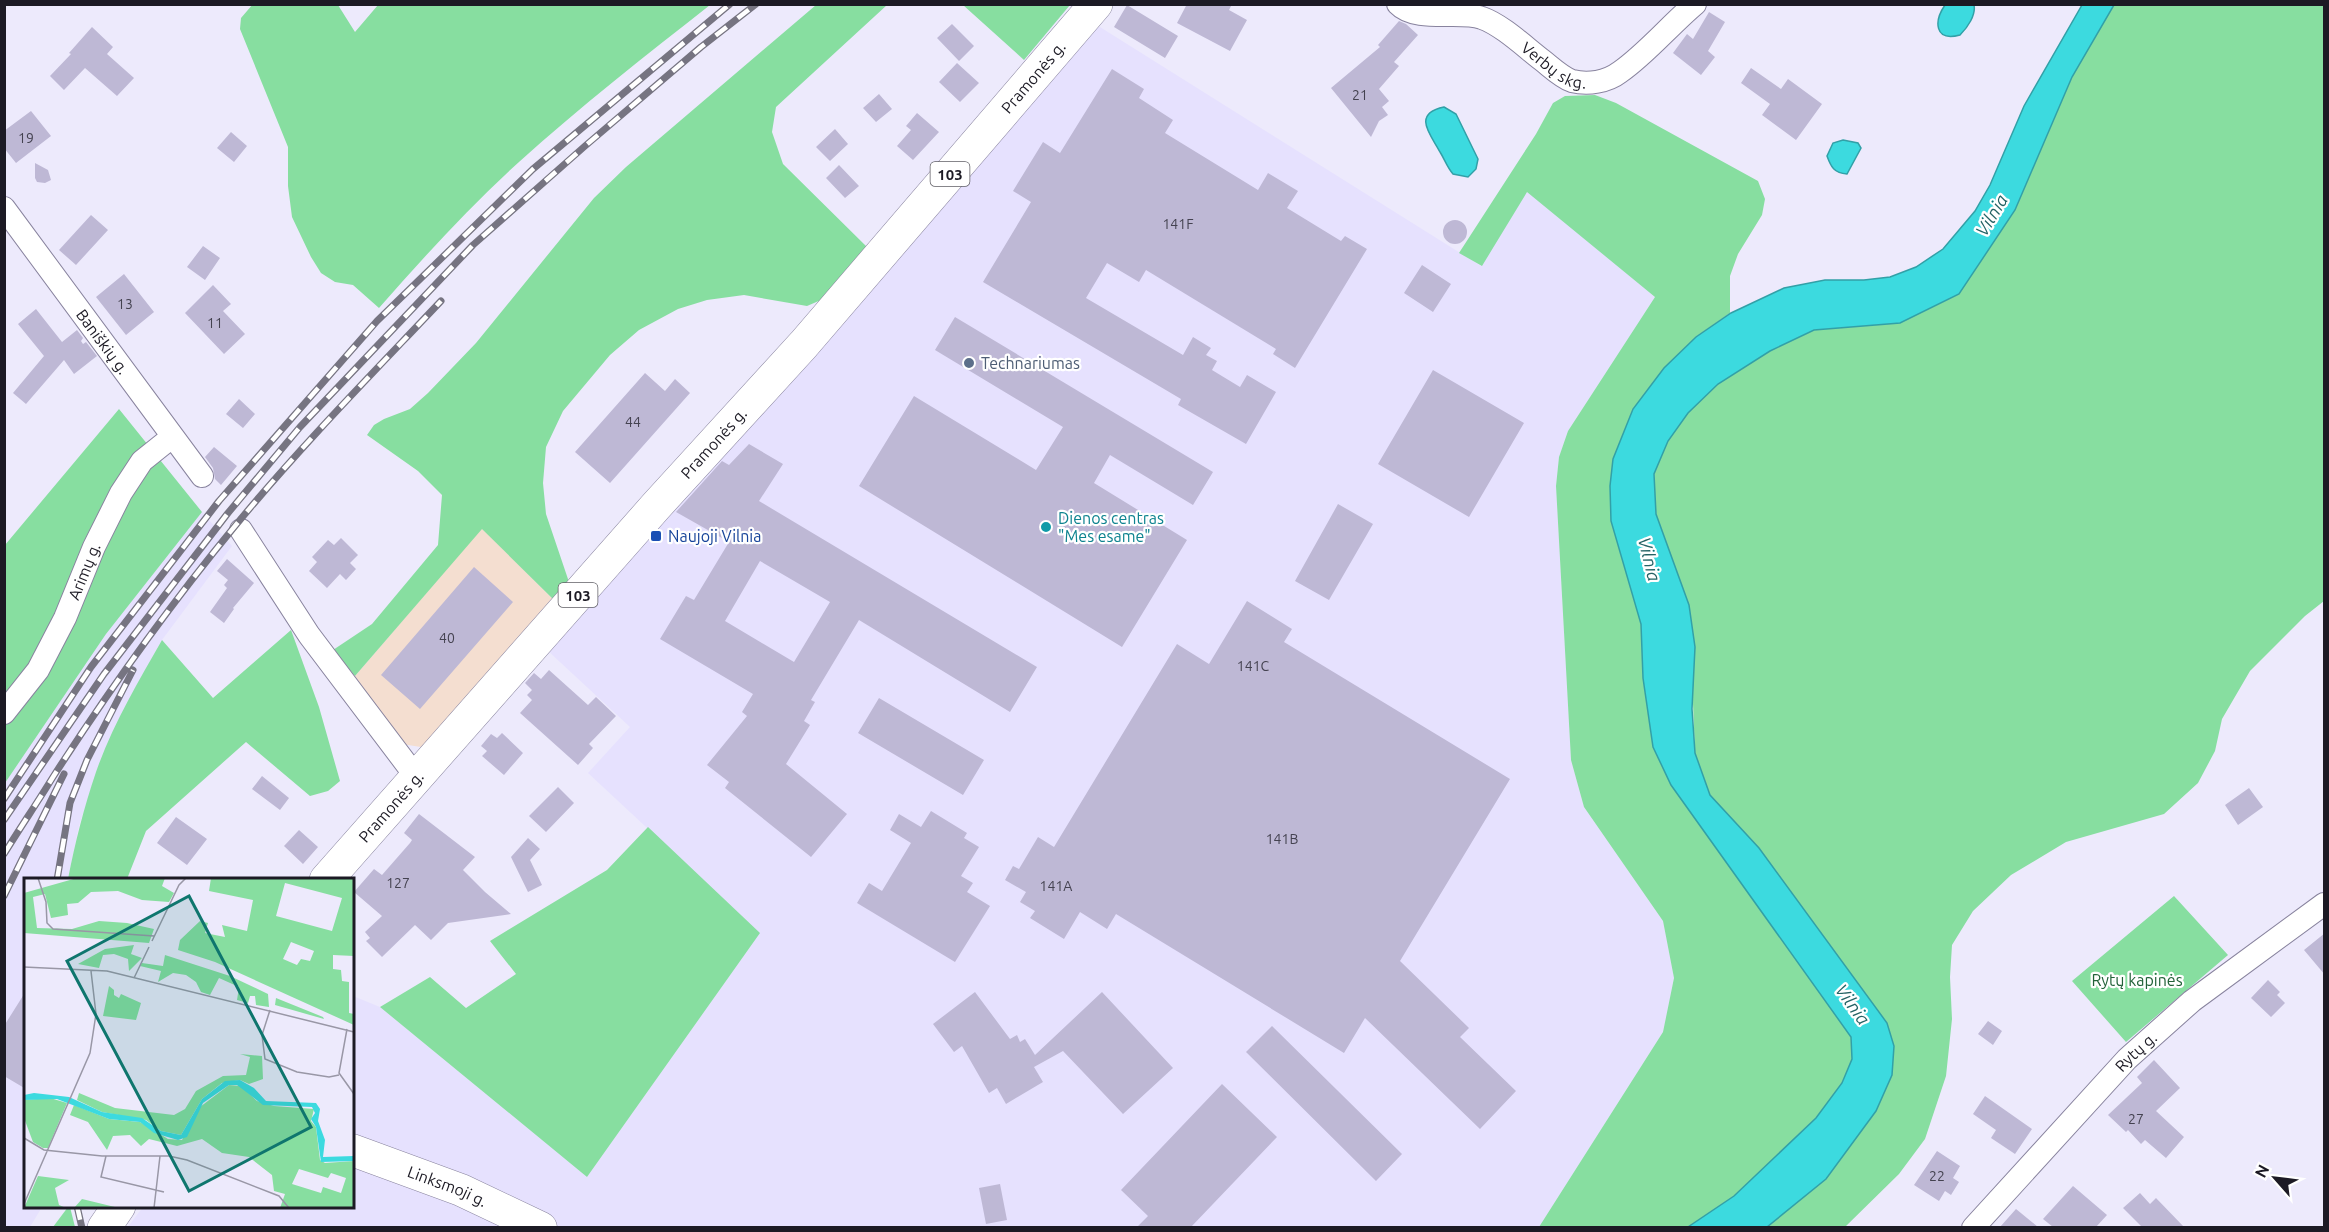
<svg xmlns="http://www.w3.org/2000/svg" width="2329" height="1232" font-family="Ubuntu,sans-serif">
  <rect width="100%" height="100%" fill="#edeafc"/>
  <path fill="#f4ded0" d="M 482,528 L 555,601 L 427,748 L 402,744 L 355,676 Z"/>
  <path fill="#e6e1fe" d="M 1092,22 L 1481,266 L 1527,191 L 1655,297 L 1568,431 L 1559,457 L 1556,486 L 1571,760 L 1584,807 L 1663,921 L 1674,978 L 1663,1032 L 1539,1227 L 127,1228 L 143,1207 L 352,1206 L 353,996 L 380,1007 L 587,1177 L 760,933 L 588,773 L 630,727 L 547,650 Z
    M 202,512 L 232,546 L 162,640 L 128,702 L 97,770 L 79,826 L 68,879 L 26,880 L 26,1206 L 42,1207 L 30,1227 L 5,1228 L 5,783 L 106,634 Z"/>
  <path fill="#87dea0" d="M 253,4 L 338,5 L 355,32 L 378,5 L 710,5 C 645,56 580,107 519,162 C 469,207 424,257 379,308 L 353,285 L 335,282 L 321,273 L 311,257 L 292,217 L 288,186 L 288,147 L 240,29 L 241,18 Z
    M 816,5 L 887,5 L 776,107 L 772,132 L 783,164 L 867,247 L 821,300 L 807,306 L 744,295 L 707,300 L 678,309 L 639,330 L 610,355 L 563,411 L 546,447 L 543,483 L 546,514 L 570,585 L 555,601 L 482,529 L 355,676 L 333,650 L 372,624 L 438,545 L 442,495 L 418,471 L 367,435 L 374,425 L 384,419 L 410,409 L 428,393 L 476,343 L 594,198 L 626,167 Z
    M 963,5 L 1070,5 L 1024,60 Z
    M 2114,5 L 2324,5 L 2324,601 L 2305,616 L 2250,671 L 2222,719 L 2215,751 L 2198,783 L 2164,814 L 2066,842 L 2011,875 L 1973,911 L 1952,945 L 1950,977 L 1952,1019 L 1946,1076 L 1925,1139 L 1899,1174 L 1845,1227 L 1767,1227 L 1826,1179 L 1876,1111 L 1892,1075 L 1893,1046 L 1887,1023 L 1759,848 L 1710,795 L 1695,753 L 1689,606 L 1656,514 L 1654,474 L 1668,441 L 1688,413 L 1718,384 L 1770,351 L 1814,330 L 1900,323 L 1959,294 L 2015,210 L 2072,77 Z
    M 1595,95 L 1616,103 L 1758,181 L 1765,199 L 1762,215 L 1738,254 L 1730,276 L 1730,313 L 1696,337 L 1664,368 L 1633,409 L 1611,521 L 1641,624 L 1643,678 L 1653,747 L 1671,785 L 1851,1037 L 1853,1059 L 1842,1083 L 1816,1118 L 1734,1196 L 1688,1227 L 1539,1227 L 1663,1032 L 1674,978 L 1663,921 L 1584,807 L 1571,760 L 1556,486 L 1559,457 L 1568,431 L 1655,297 L 1527,192 L 1482,266 L 1459,253 L 1536,134 L 1553,103 L 1565,96 Z
    M 119,409 L 202,512 L 106,634 L 5,783 L 5,545 Z
    M 291,630 L 319,707 L 340,781 L 328,791 L 310,796 L 246,742 L 146,831 L 127,879 L 68,879 C 75,843 84,807 96,772 C 112,726 138,682 162,640 L 213,698 Z
    M 648,827 L 760,933 L 587,1177 L 380,1007 L 430,977 L 466,1008 L 516,974 L 490,941 L 607,870 Z
    M 2174,896 L 2228,955 L 2126,1042 L 2072,981 Z
    M 68,1207 L 70,1207 L 75,1227 L 53,1227 Z"/>
  <path fill="#3cdadf" stroke="#32a0a7" stroke-width="1.5" d="M 1945,5 L 1974,5 C 1976,15 1968,27 1960,35 C 1934,42 1934,21 1945,5 Z
    M 2082,5 L 2114,5 L 2072,77 L 2015,210 L 1959,294 L 1900,323 L 1814,330 L 1770,351 L 1718,384 L 1688,413 L 1668,441 L 1654,474 L 1656,514 L 1689,605 L 1695,647 L 1692,709 L 1695,753 L 1710,795 L 1759,848 L 1887,1023 L 1894,1046 L 1892,1075 L 1876,1111 L 1826,1179 L 1767,1227 L 1688,1227 L 1734,1196 L 1816,1118 L 1842,1083 L 1852,1059 L 1851,1037 L 1671,785 L 1653,747 L 1643,678 L 1641,624 L 1611,521 L 1610,486 L 1613,459 L 1633,409 L 1664,368 L 1696,337 L 1731,313 L 1784,288 L 1825,280 L 1864,280 L 1890,277 L 1916,267 L 1943,249 L 1975,211 L 1990,185 L 2024,106 Z
    M 1444,107 L 1456,114 L 1478,159 L 1476,169 L 1468,177 L 1453,174 C 1447,167 1445,160 1440,152 C 1431,135 1411,114 1444,107 Z
    M 1843,140 L 1858,143 L 1861,148 L 1847,174 C 1834,173 1831,167 1827,156 L 1833,143 Z"/>
  <path fill="#beb8d5" fill-rule="evenodd" d="M 1187,4 L 1232,4 L 1229,10 L 1247,20 L 1230,51 L 1177,23 Z
    M 1127,5 L 1178,36 L 1165,58 L 1114,27 Z
    M 1709,12 L 1725,22 L 1708,51 L 1715,57 L 1701,75 L 1673,53 L 1687,34 L 1693,39 Z
    M 1399,21 L 1406,24 L 1418,35 L 1394,62 L 1399,66 L 1379,89 L 1389,101 L 1382,107 L 1388,115 L 1379,121 L 1371,137 L 1331,88 L 1380,47 L 1378,45 Z
    M 952,24 L 974,46 L 959,61 L 937,38 Z
    M 92,27 L 113,47 L 107,54 L 134,78 L 117,96 L 85,68 L 64,90 L 50,76 L 71,54 L 69,53 Z
    M 957,63 L 979,83 L 960,102 L 939,82 Z
    M 1751,68 L 1781,89 L 1788,79 L 1822,104 L 1796,140 L 1762,115 L 1770,104 L 1741,83 Z
    M 1112,69 L 1144,89 L 1139,98 L 1173,120 L 1165,133 L 1258,190 L 1268,173 L 1298,191 L 1287,208 L 1341,241 L 1345,236 L 1367,249 L 1295,368 L 1273,354 L 1276,349 L 1146,270 L 1139,282 L 1107,263 L 1086,298 L 1183,355 L 1193,337 L 1211,348 L 1206,355 L 1217,361 L 1212,370 L 1240,387 L 1247,375 L 1276,392 L 1246,444 L 1178,405 L 1181,399 L 983,282 L 1031,202 L 1013,191 L 1043,142 L 1060,153 Z
    M 879,94 L 892,109 L 876,122 L 863,108 Z
    M 31,111 L 51,136 L 16,163 L 4,148 L 4,131 Z
    M 917,113 L 939,132 L 913,160 L 897,146 L 911,130 L 906,126 Z
    M 835,129 L 848,144 L 830,161 L 816,147 Z
    M 231,132 L 247,146 L 234,162 L 217,148 Z
    M 35,163 L 48,170 L 51,180 L 45,183 L 37,182 L 35,178 Z
    M 839,165 L 859,186 L 845,198 L 826,178 Z
    M 91,215 L 108,230 L 76,265 L 59,250 Z
    M1443 232a12 12 0 1 1 24 0a12 12 0 1 1-24 0Z
    M 203,246 L 220,258 L 205,280 L 187,267 Z
    M 1422,265 L 1451,284 L 1433,312 L 1404,293 Z
    M 124,274 L 154,312 L 126,335 L 96,297 Z
    M 213,285 L 231,304 L 223,311 L 245,334 L 224,354 L 185,313 Z
    M 36,309 L 62,342 L 77,330 L 83,338 L 81,341 L 83,344 L 86,342 L 97,356 L 74,374 L 64,360 L 26,404 L 13,393 L 44,356 L 18,324 Z
    M 955,317 L 1213,472 L 1193,505 L 1110,455 L 1094,483 L 1187,540 L 1122,647 L 859,486 L 914,396 L 1036,470 L 1063,427 L 935,350 Z
    M 1433,370 L 1524,423 L 1469,517 L 1378,464 Z
    M 645,373 L 665,391 L 675,379 L 690,393 L 610,483 L 575,452 Z
    M 239,399 L 255,414 L 243,428 L 226,414 Z
    M 749,444 L 783,464 L 759,501 L 1037,667 L 1010,712 L 859,620 L 811,700 L 815,702 L 804,721 L 810,725 L 786,764 L 847,814 L 811,857 L 725,788 L 729,782 L 707,765 L 747,716 L 742,712 L 753,694 L 660,639 L 686,596 L 694,600 L 729,542 L 676,512 L 722,461 L 729,465 ZM 760,561 L 830,602 L 794,662 L 725,621 Z
    M 214,447 L 237,466 L 221,485 L 215,479 L 213,468 L 205,457 Z
    M 1338,504 L 1373,524 L 1329,600 L 1295,581 Z
    M 341,538 L 358,555 L 350,563 L 356,569 L 346,580 L 340,574 L 327,588 L 309,571 L 317,562 L 312,557 L 328,540 L 334,545 Z
    M 227,559 L 254,583 L 233,608 L 234,609 L 224,623 L 210,612 L 227,588 L 224,585 L 228,580 L 217,571 Z
    M 474,567 L 513,602 L 420,709 L 381,675 Z
    M 1247,601 L 1292,629 L 1284,642 L 1510,779 L 1400,961 L 1469,1028 L 1460,1037 L 1516,1091 L 1480,1129 L 1365,1018 L 1344,1053 L 1116,914 L 1107,929 L 1080,912 L 1064,939 L 1030,918 L 1035,911 L 1020,902 L 1026,892 L 1005,880 L 1013,866 L 1019,869 L 1038,837 L 1054,847 L 1177,644 L 1209,664 Z
    M 549,670 L 588,705 L 596,697 L 616,716 L 589,744 L 593,748 L 578,765 L 520,713 L 532,700 L 527,695 L 532,690 L 525,683 L 534,673 L 541,679 Z
    M 879,698 L 984,760 L 963,795 L 858,733 Z
    M 502,733 L 523,753 L 504,775 L 482,756 L 487,751 L 481,746 L 491,734 L 497,738 Z
    M 262,776 L 289,798 L 280,810 L 252,789 Z
    M 558,787 L 574,803 L 546,832 L 529,816 Z
    M 2249,788 L 2263,807 L 2238,825 L 2225,805 Z
    M 931,811 L 967,833 L 964,838 L 979,847 L 961,876 L 973,883 L 967,892 L 990,906 L 955,962 L 857,903 L 869,883 L 882,891 L 911,843 L 890,830 L 899,814 L 921,827 Z
    M 419,814 L 475,857 L 463,870 L 485,892 L 511,914 L 448,923 L 431,940 L 415,925 L 382,957 L 366,941 L 370,938 L 365,932 L 382,916 L 354,892 L 374,869 L 382,875 L 410,843 L 412,840 L 404,833 Z
    M 176,817 L 207,839 L 187,865 L 157,843 Z
    M 299,830 L 318,847 L 303,864 L 284,846 Z
    M 528,838 L 540,849 L 530,860 L 542,885 L 528,892 L 511,857 Z
    M 2325,933 L 2325,975 L 2304,950 Z
    M 2268,980 L 2280,992 L 2277,995 L 2285,1003 L 2271,1017 L 2251,998 Z
    M 26,991 L 26,1089 L 4,1076 L 4,1026 Z
    M 975,992 L 1010,1039 L 1017,1035 L 1020,1042 L 1025,1039 L 1035,1055 L 1102,992 L 1173,1068 L 1123,1114 L 1063,1051 L 1034,1067 L 1043,1082 L 1006,1104 L 997,1088 L 989,1093 L 962,1046 L 954,1052 L 933,1024 Z
    M 1988,1021 L 2002,1031 L 1993,1045 L 1978,1034 Z
    M 1272,1026 L 1402,1154 L 1376,1181 L 1246,1052 Z
    M 2154,1060 L 2180,1088 L 2156,1111 L 2184,1137 L 2166,1158 L 2145,1140 L 2141,1144 L 2128,1130 L 2126,1132 L 2108,1115 L 2142,1083 L 2137,1077 Z
    M 1222,1084 L 1277,1137 L 1191,1227 L 1137,1227 L 1148,1216 L 1121,1190 Z
    M 1985,1096 L 2032,1129 L 2015,1154 L 1991,1138 L 1996,1130 L 1973,1114 Z
    M 1937,1151 L 1960,1166 L 1953,1178 L 1959,1182 L 1951,1195 L 1945,1191 L 1939,1201 L 1914,1185 Z
    M 1000,1184 L 1007,1220 L 986,1224 L 979,1188 Z
    M 2073,1186 L 2107,1215 L 2096,1227 L 2053,1227 L 2043,1219 Z
    M 2140,1193 L 2150,1204 L 2156,1198 L 2184,1227 L 2142,1227 L 2123,1208 Z
    M 2016,1209 L 2038,1227 L 2000,1227 Z"/>
  <g fill="none" stroke-linecap="round" stroke-linejoin="round">
    <g stroke="#88839e" stroke-width="24">
      <g id="street">
        <path id="s1" d="M 1398,4 C 1416,23 1461,10 1482,18 C 1502,25 1525,47 1542,60 C 1551,67 1561,77 1572,81 C 1588,85 1607,82 1620,72 C 1646,54 1670,25 1695,4"/>
        <path id="s2" d="M 4,208 L 202,476"/>
        <path d="M 241,530 L 309,635 L 417,778"/>
        <path id="s3" d="M 4,713 L 38,670 L 65,618 L 94,547 L 121,493 L 142,461 L 172,437"/>
        <path id="s4" d="M 1973,1228 L 2127,1059 L 2192,1001 L 2324,904"/>
      </g>
    </g>
    <g stroke="#88839e" stroke-width="33">
      <g id="secondary">
        <path id="s5" d="M 352,1150 L 461,1190 L 541,1228"/>
      </g>
    </g>
    <g stroke="#88839e" stroke-width="34">
      <g id="primary">
        <path id="s6" d="M 326,880 L 656,506 L 804,344 L 1096,4"/>
        <path d="M 104,1228 L 119,1206"/>
      </g>
    </g>
    <use href="#street" stroke="#fff" stroke-width="22"/>
    <use href="#secondary" stroke="#fff" stroke-width="32"/>
    <use href="#primary" stroke="#fff" stroke-width="33"/>
    <g stroke="#767481" stroke-width="7">
      <path id="rail" d="M 4,799 L 91,667 L 219,501 L 377,321 L 533,169 L 730,4
        M 4,820 L 104,674 L 228,513 L 300,427 L 473,245 L 585,146 L 701,47 L 756,4
        M 4,854 C 20,828 37,803 53,777 C 109,690 169,606 235,526 C 299,448 371,375 441,301
        M 57,880 L 70,803 L 87,760 L 133,670
        M 4,896 L 64,774
        M 77,1206 L 82,1228"/>
    </g>
    <use href="#rail" stroke="#fff" stroke-width="4.5" stroke-dasharray="14" stroke-linecap="butt"/>
  </g>
  <circle fill="#5c6f8a" stroke="#fff" stroke-width="2" cx="969" cy="363" r="6"/>
  <circle fill="#0f9aa8" stroke="#fff" stroke-width="2" cx="1046" cy="527" r="6"/>
  <rect fill="#1a4fb4" stroke="#fff" stroke-width="2" x="650" y="530" width="12" height="12" rx="3"/>
  <g text-anchor="middle" dominant-baseline="central" stroke-width="4.5" stroke-linejoin="round" paint-order="stroke">
    <g font-size="14" fill="#444250">
      <text x="1360" y="95">21</text>
      <text x="26" y="138">19</text>
      <text x="1178" y="224">141F</text>
      <text x="125" y="304">13</text>
      <text x="215" y="323">11</text>
      <text x="633" y="422">44</text>
      <text x="447" y="638">40</text>
      <text x="1253" y="666">141C</text>
      <text x="1282" y="839">141B</text>
      <text x="398" y="883">127</text>
      <text x="1056" y="886">141A</text>
      <text x="2136" y="1119">27</text>
      <text x="1937" y="1176">22</text>
    </g>
    <g fill="#fff" stroke="#605f66" stroke-width="1.5">
      <rect x="930.5" y="162" width="39" height="24" rx="4.5"/>
      <rect x="558.5" y="583" width="39" height="24" rx="4.5"/>
    </g>
    <g font-size="15" font-weight="bold" fill="#1c1a24">
      <text x="950" y="174">103</text>
      <text x="578" y="595">103</text>
    </g>
    <g font-size="16" fill="#1c1a24" stroke="#fff">
      <text stroke="none"><textPath href="#s1" startOffset="174">Verbų skg.</textPath></text>
      <text stroke="none"><textPath href="#s6" startOffset="1070">Pramonės g.</textPath></text>
      <text stroke="none"><textPath href="#s2" startOffset="166">Baniškių g.</textPath></text>
      <text stroke="none"><textPath href="#s6" startOffset="584">Pramonės g.</textPath></text>
      <text stroke="none"><textPath href="#s3" startOffset="164">Arimų g.</textPath></text>
      <text stroke="none"><textPath href="#s6" startOffset="98">Pramonės g.</textPath></text>
      <text stroke="none"><textPath href="#s4" startOffset="240">Rytų g.</textPath></text>
      <text stroke="none"><textPath href="#s5" startOffset="102">Linksmoji g.</textPath></text>
    </g>
    <g font-size="16" fill="#4e5e75" stroke="#fff" text-anchor="start">
      <text x="981" y="363">Technariumas</text>
    </g>
    <g font-size="16" fill="#0d838f" stroke="#fff" text-anchor="start">
      <text x="1058" y="518">Dienos centras<tspan x="1058" dy="18">"Mes esame"</tspan></text>
    </g>
    <g font-size="16" fill="#164399" stroke="#fff" text-anchor="start">
      <text x="668" y="536">Naujoji Vilnia</text>
    </g>
    <g font-size="16" fill="#226239" stroke="#fff">
      <text x="2137" y="980">Rytų kapinės</text>
    </g>
    <g font-size="18" font-style="italic" fill="#256365" stroke="#fff">
      <text transform="translate(1991 215) rotate(-59)">Vilnia</text>
      <text transform="translate(1650 559) rotate(76)">Vilnia</text>
      <text transform="translate(1853 1004) rotate(54)">Vilnia</text>
    </g>
  </g>
  <g transform="translate(24 878)">
    <rect width="330" height="330" fill="#edeafc"/>
    <path d="M 53,0 L 141,0 L 138,8 L 150,15 L 145,24 L 118,22 L 94,13 L 67,14 L 54,25 L 43,26 L 44,37 L 27,40 L 21,16 L 9,19 L 13,50 L 48,51 L 75,43 L 103,45 L 130,51 L 125,65 L 0,55 L 0,15 ZM 187,0 L 330,0 L 330,78 L 309,77 L 309,91 L 317,92 L 318,103 L 325,104 L 325,135 L 330,136 L 330,147 L 191,84 L 154,72 L 156,62 L 176,43 L 184,45 L 181,55 L 201,59 L 198,47 L 223,53 L 229,22 L 185,13 ZM 261,5 L 318,20 L 308,53 L 252,38 ZM 267,64 L 290,73 L 286,83 L 277,81 L 273,87 L 259,81 ZM 110,67 L 107,76 L 118,80 L 105,93 L 104,81 L 90,76 L 79,77 L 75,90 L 54,86 L 81,71 ZM 141,77 L 206,98 L 244,116 L 245,129 L 232,127 L 231,118 L 226,118 L 224,125 L 213,122 L 215,109 L 195,100 L 186,117 L 177,114 L 172,104 L 162,97 L 149,95 L 134,104 L 137,93 L 116,88 L 118,85 L 139,88 ZM 85,108 L 90,112 L 90,117 L 95,120 L 97,116 L 117,125 L 112,142 L 79,138 ZM 252,120 L 299,139 L 300,141 L 251,127 ZM 216,176 L 238,178 L 239,201 L 225,206 L 216,202 L 198,205 L 178,221 L 157,257 L 137,253 L 122,242 L 78,234 L 53,222 L 55,215 L 91,230 L 150,237 L 161,231 L 172,213 L 199,198 L 222,197 L 226,179 ZM 205,207 L 217,208 L 233,223 L 250,228 L 290,231 L 287,243 L 292,249 L 296,282 L 301,285 L 330,283 L 330,330 L 256,330 L 261,316 L 250,313 L 248,297 L 225,279 L 198,275 L 178,261 L 153,268 L 125,261 L 117,268 L 106,257 L 89,258 L 83,272 L 64,244 L 46,237 L 50,227 L 85,241 L 116,244 L 144,261 L 158,262 L 176,229 ZM 275,291 L 304,300 L 307,295 L 322,300 L 317,315 L 299,309 L 297,315 L 268,306 ZM 26,220 L 43,225 L 24,270 L 19,270 L 9,264 L 0,240 L 0,222 ZM 14,298 L 45,302 L 31,310 L 35,327 L 42,330 L 0,330 ZM 58,321 L 95,330 L 50,330 Z" fill="#87dea0" fill-rule="evenodd"/>
    <path d="M 216,202 L 230,210 L 242,223 L 292,225 L 296,231 L 294,243 L 301,262 L 299,279 L 330,278 L 330,283 L 297,284 L 292,249 L 287,241 L 291,235 L 288,229 L 239,227 L 213,207 L 205,207 L 179,225 L 163,259 L 154,262 L 130,255 L 116,244 L 85,241 L 33,221 L 0,222 L 0,217 L 10,215 L 45,219 L 78,234 L 118,240 L 137,253 L 157,257 L 178,221 L 201,203 Z" fill="#3cdadf"/>
    <path fill="none" stroke="#9997a6" stroke-width="1.5" d="M 14,0 L 22,24 L 23,45 L 29,51 L 130,58M 128,63 L 155,7 L 162,0M 0,89 L 83,93 L 330,154M 110,100 L 125,69M 246,132 L 238,157 L 241,181 L 273,194 L 305,199 L 315,197M 323,151 L 315,195 L 330,216M 0,260 L 20,272 L 78,278 L 145,278 L 163,282 L 255,318 L 265,330M 82,278 L 77,299 L 140,314M 0,326 L 66,175 L 72,136 L 67,93M 130,330 L 136,278"/>
    <path fill="#0f766e" fill-opacity="0.15" stroke="#0f766e" stroke-width="3" d="M 165,18 L 287,249 L 165,313 L 43,83 Z"/>
    <rect width="330" height="330" fill="none" stroke="#1c1a24" stroke-width="3"/>
  </g>
  <rect width="2329" height="1232" fill="none" stroke="#1c1a24" stroke-width="12"/>
  <g transform="translate(2275 1178) rotate(298)" stroke="#ffffff" stroke-width="4.5" paint-order="stroke">
  <path d="M0-4.5L10 22L0 15L-10 22Z" fill="#1c1a24"/>
  <text y="-9" font-size="16" font-weight="bold" text-anchor="middle" fill="#1c1a24">N</text>
  </g>
</svg>
